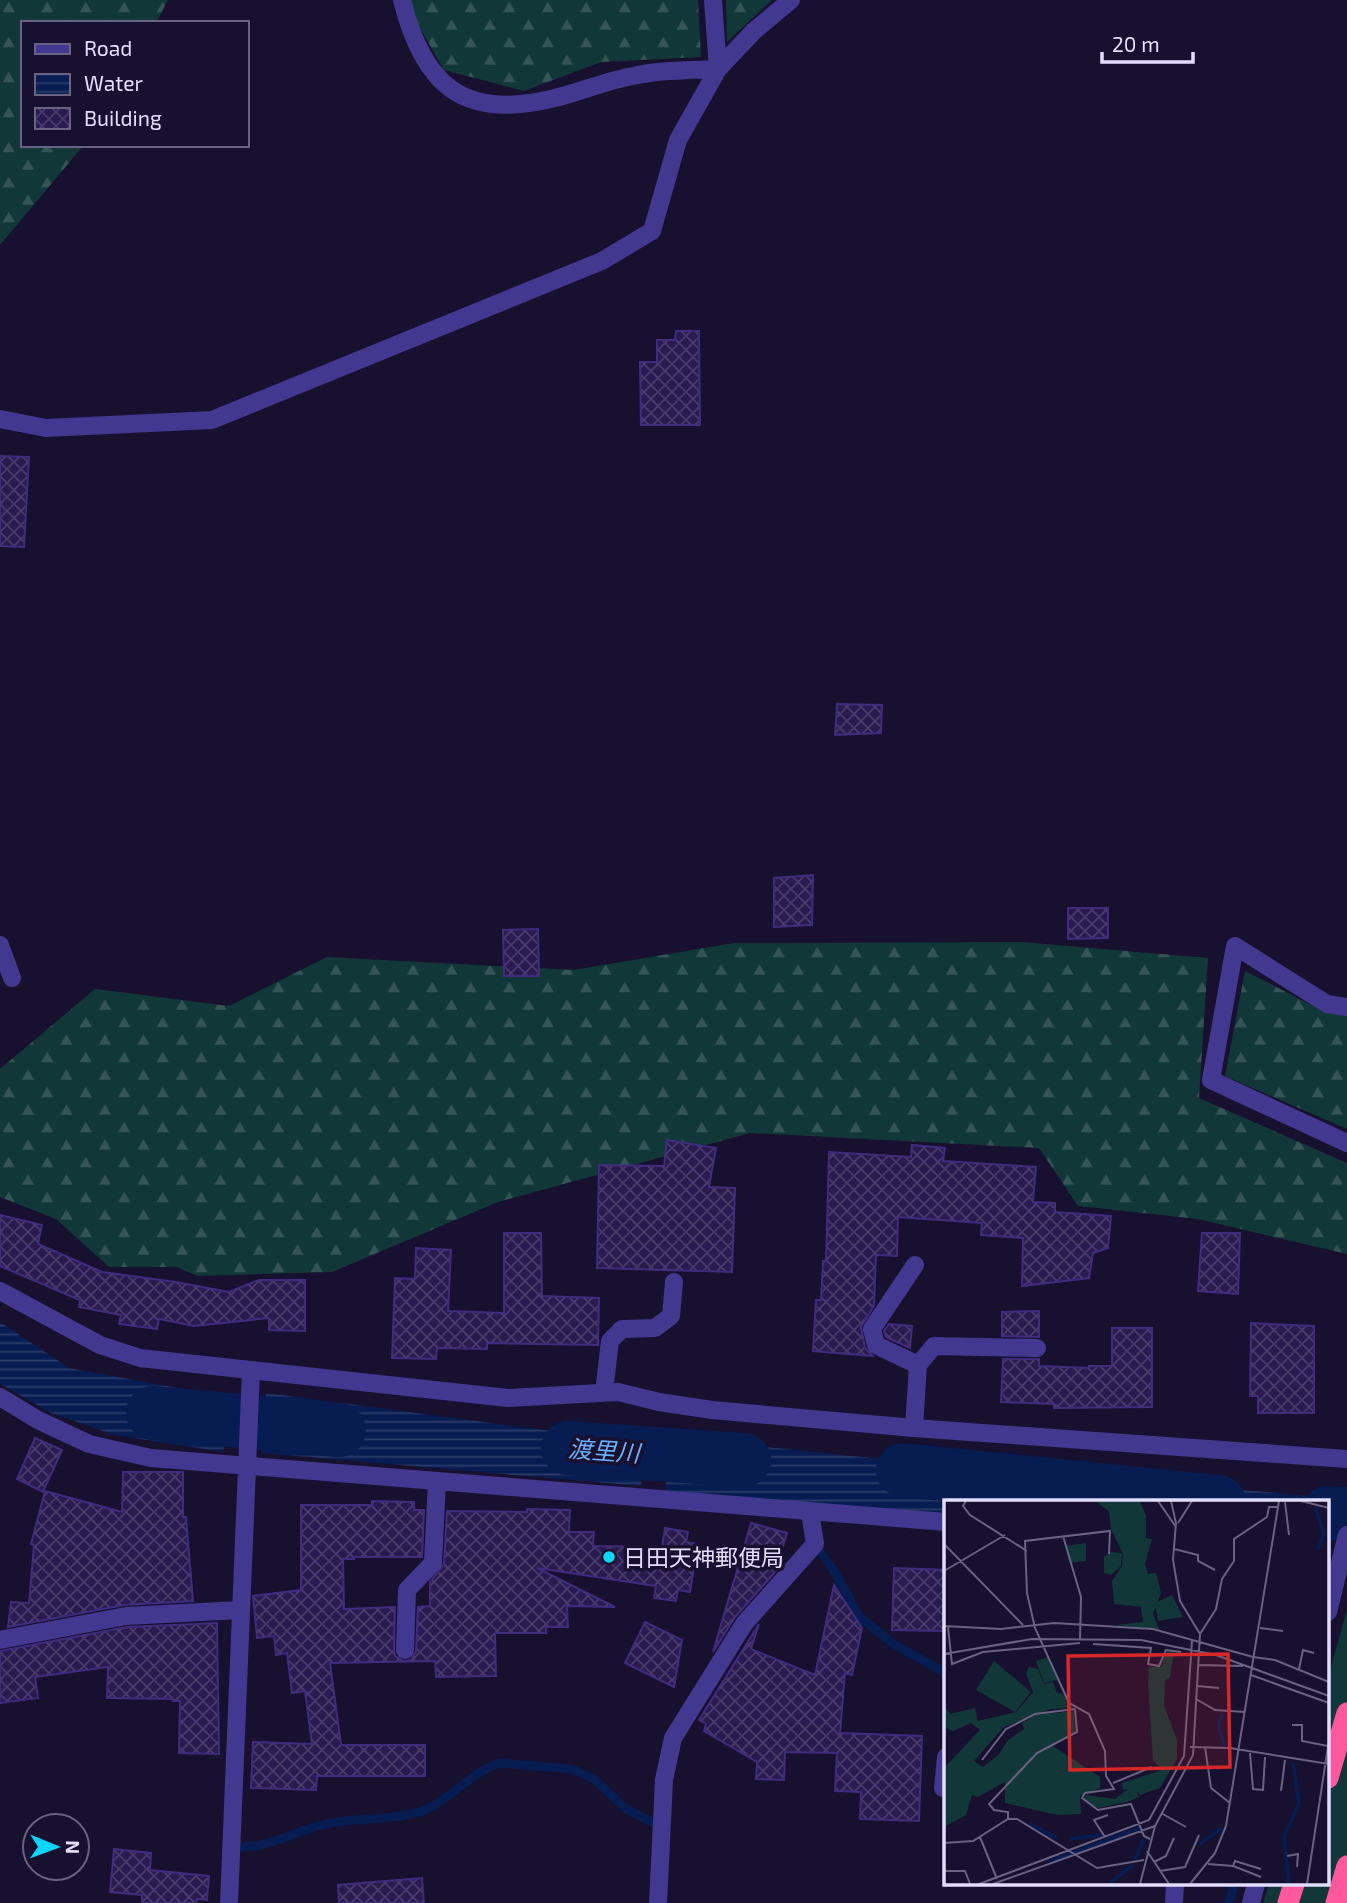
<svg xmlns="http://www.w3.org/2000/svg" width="1347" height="1903" font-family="'Exo 2','Noto Sans JP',sans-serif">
  <defs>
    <pattern id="forest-firs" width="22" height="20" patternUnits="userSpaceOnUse" patternTransform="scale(1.75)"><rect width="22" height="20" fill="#123738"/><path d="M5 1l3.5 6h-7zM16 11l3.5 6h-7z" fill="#345456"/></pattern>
    <pattern id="water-rules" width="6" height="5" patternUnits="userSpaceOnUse" patternTransform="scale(1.75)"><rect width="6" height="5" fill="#071c50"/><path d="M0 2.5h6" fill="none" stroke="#2b3d6a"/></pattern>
    <pattern id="building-cross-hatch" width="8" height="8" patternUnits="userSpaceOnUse" patternTransform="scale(1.75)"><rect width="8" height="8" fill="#291a50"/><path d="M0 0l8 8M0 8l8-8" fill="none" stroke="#483b6a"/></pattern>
  </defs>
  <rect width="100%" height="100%" fill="#17102e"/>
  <path fill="url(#forest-firs)" d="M 0,0 L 168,0 L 156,23 L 23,23 L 23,145 L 84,145 L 0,245 Z
    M 404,0 L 698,0 L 701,57 L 601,62 L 524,91 L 444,70 Z
    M 726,0 L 772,0 L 727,42 Z
    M 1021,942 L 1208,958 L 1199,1098 L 1347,1163 L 1347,1254 L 1198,1219 L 1078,1206 L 1039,1148 L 750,1133 L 498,1202 L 332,1272 L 198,1276 L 176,1267 L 109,1267 L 56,1219 L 0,1197 L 0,1069 L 95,989 L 229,1006 L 327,957 L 573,970 L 734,943 Z
    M 1245,971 L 1325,1012 L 1347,1015 L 1347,1129 L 1225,1076 Z"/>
  <path fill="#123738" d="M 1347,1610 L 1347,1903 L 1263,1903 L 1269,1884 L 1328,1884 L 1328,1677 Z"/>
  <path fill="url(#water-rules)" d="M 0,1322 L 69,1368 L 226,1397 L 224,1452 L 115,1435 L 51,1413 L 0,1384 Z
    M 266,1393 L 642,1443 L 641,1486 L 262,1453 Z
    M 670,1437 L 977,1469 L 973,1502 L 946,1502 L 946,1513 L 665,1493 Z
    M 1002,1468 L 1332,1498 L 1330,1531 L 1328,1534 L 1328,1502 L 999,1502 Z"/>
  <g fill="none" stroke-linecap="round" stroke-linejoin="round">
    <path stroke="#071c50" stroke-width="9" d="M 815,1544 L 836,1574 L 859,1616 L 892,1643 L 944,1672
      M 244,1847 C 274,1846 297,1830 326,1824 C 357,1817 392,1821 422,1811 C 450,1801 470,1772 500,1763 L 572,1769 L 594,1779 L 626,1809 L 656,1824
      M 1229,1903 L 1234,1884"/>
    <path stroke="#071c50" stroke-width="54" d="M 153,1413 L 339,1430
      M 568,1448 L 744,1460
      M 903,1470 L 1219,1502
      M 1328,1513 L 1347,1514"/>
  </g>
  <path fill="url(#building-cross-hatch)" stroke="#412b7e" stroke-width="2" d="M 676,331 L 699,331 L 700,425 L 641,425 L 640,362 L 657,362 L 657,340 L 675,340 Z
    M 0,456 L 29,457 L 24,547 L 0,546 Z
    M 837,704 L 882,705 L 881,733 L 835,735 Z
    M 813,875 L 812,925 L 774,927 L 774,878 Z
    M 1068,908 L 1108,908 L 1108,938 L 1068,939 Z
    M 538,929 L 539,976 L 504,976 L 503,930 Z
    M 667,1140 L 716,1148 L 709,1187 L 735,1188 L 732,1272 L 597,1268 L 599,1165 L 664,1166 Z
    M 912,1145 L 945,1148 L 943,1161 L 1036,1167 L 1033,1202 L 1055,1203 L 1055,1212 L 1111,1216 L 1108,1248 L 1093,1253 L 1089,1278 L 1022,1286 L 1023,1238 L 981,1235 L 982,1223 L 898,1217 L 897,1256 L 876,1255 L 874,1306 L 861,1327 L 865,1348 L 873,1356 L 813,1351 L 816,1300 L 821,1300 L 823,1261 L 826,1261 L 829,1152 L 911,1157 Z
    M 0,1215 L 42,1225 L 38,1244 L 102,1272 L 176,1282 L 229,1292 L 259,1280 L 305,1280 L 305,1331 L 269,1330 L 269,1318 L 194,1326 L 159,1319 L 157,1329 L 119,1324 L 121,1315 L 79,1307 L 80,1300 L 0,1266 Z
    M 504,1233 L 541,1233 L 542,1296 L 599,1298 L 598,1345 L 487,1343 L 487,1349 L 437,1348 L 436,1359 L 392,1358 L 395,1278 L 415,1279 L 416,1248 L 451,1250 L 448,1311 L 504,1313 Z
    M 1202,1233 L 1240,1233 L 1238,1294 L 1198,1291 Z
    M 1039,1311 L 1039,1337 L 1002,1336 L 1002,1312 Z
    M 1251,1323 L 1314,1326 L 1314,1413 L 1258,1413 L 1258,1396 L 1250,1396 Z
    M 889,1324 L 912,1326 L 910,1348 L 886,1337 L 884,1331 Z
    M 1112,1328 L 1152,1328 L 1152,1407 L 1054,1408 L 1054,1404 L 1001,1402 L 1003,1359 L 1039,1359 L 1039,1366 L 1089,1368 L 1089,1366 L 1112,1366 Z
    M 35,1438 L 62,1450 L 43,1492 L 17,1479 Z
    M 123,1472 L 183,1472 L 183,1517 L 186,1517 L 193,1601 L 124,1605 L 8,1627 L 11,1602 L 29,1603 L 34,1545 L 31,1544 L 45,1491 L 122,1512 Z
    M 372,1501 L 414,1502 L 414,1510 L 424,1510 L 422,1557 L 354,1557 L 354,1559 L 343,1559 L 344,1609 L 395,1607 L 394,1650 L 395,1656 L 404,1661 L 411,1660 L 416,1651 L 418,1607 L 430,1606 L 430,1582 L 444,1564 L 447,1511 L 527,1512 L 527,1509 L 570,1510 L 569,1532 L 594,1532 L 593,1546 L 662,1547 L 665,1528 L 688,1532 L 686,1542 L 698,1544 L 690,1592 L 678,1590 L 676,1601 L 654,1598 L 656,1586 L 537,1568 L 615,1607 L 567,1606 L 568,1627 L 546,1627 L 546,1633 L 495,1633 L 496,1676 L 436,1677 L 435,1661 L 330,1663 L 341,1745 L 425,1745 L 425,1776 L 317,1776 L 316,1790 L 251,1788 L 253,1742 L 312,1744 L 305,1691 L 292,1693 L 287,1653 L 276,1655 L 274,1636 L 257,1638 L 253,1596 L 301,1590 L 301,1505 L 372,1505 Z
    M 751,1523 L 787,1533 L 775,1572 L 735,1617 L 713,1652 Z
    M 894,1568 L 946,1570 L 944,1631 L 892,1630 Z
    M 834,1585 L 862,1628 L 852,1675 L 845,1673 L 840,1733 L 922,1736 L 919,1821 L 860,1819 L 861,1792 L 835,1791 L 837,1753 L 785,1752 L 784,1780 L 756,1779 L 757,1762 L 704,1731 L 706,1724 L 699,1720 L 759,1624 L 751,1649 L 815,1675 Z
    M 645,1622 L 682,1640 L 674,1687 L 625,1663 Z
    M 217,1623 L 219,1754 L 179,1753 L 180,1701 L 173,1701 L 173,1699 L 107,1698 L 108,1667 L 35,1677 L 38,1698 L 0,1703 L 0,1651 L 127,1627 Z
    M 114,1849 L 151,1853 L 150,1870 L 209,1876 L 207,1900 L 197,1899 L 196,1903 L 142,1903 L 142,1895 L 110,1892 Z
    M 422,1878 L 424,1903 L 339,1903 L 338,1885 Z"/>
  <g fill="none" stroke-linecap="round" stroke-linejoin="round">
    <path stroke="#423890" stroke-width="18" d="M 402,0 C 423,84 462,120 551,99 C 578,93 605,81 633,76 C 660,70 689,70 718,69
      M 713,0 L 718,69
      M 0,419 L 46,428 L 212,420 L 602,261 L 652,231 L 678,140 L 718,69 L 754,31 L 791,0
      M 0,945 L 12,978
      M 1347,1007 L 1327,1004 L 1235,946 L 1211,1080 L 1347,1143
      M 0,1291 L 100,1345 L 140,1358 L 508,1398 L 618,1392 L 659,1402 L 712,1410 L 914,1428 L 1347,1459
      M 918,1365 L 934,1346 L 1037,1348
      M 604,1392 L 610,1341 L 622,1329 L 655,1328 L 671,1316 L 674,1282
      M 0,1397 L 38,1420 L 89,1444 L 151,1458 L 946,1522
      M 914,1428 L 918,1365 L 876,1345 L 872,1329 L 915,1265
      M 1328,1612 L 1347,1535
      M 0,1640 L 126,1616 L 240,1610
      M 405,1650 L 407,1590 L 433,1563 L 437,1481
      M 943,1788 L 946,1757
      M 229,1903 L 251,1371
      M 658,1903 L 664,1780 L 673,1738 L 744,1624 L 815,1544 L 810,1512
      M 1174,1903 L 1175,1884
      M 1251,1903 L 1256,1884"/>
    <path stroke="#ff589c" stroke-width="21" d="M 1328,1778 L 1347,1713
      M 1288,1903 L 1294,1884
      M 1336,1903 L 1347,1866"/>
  </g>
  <circle fill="#09d5ff" stroke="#17102e" stroke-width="2.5" cx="609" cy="1557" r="7"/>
  <g text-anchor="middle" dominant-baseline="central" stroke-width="7" stroke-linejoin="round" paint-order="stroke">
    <g font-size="23" fill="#e3ddff" stroke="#17102e" text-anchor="start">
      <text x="623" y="1557">日田天神郵便局</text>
    </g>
    <g font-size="24" font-style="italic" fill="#6bb0ff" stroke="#17102e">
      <text transform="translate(604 1450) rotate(4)">渡里川</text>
    </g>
  </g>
  <g transform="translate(944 1500)">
    <rect width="385" height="385" fill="#17102e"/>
    <path d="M 228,95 L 239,117 L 214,121 L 211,103 Z" fill="#123738"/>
    <path d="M 151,1 L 196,1 L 202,16 L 202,38 L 208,39 L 201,64 L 204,74 L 212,73 L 217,93 L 209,114 L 215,129 L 171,125 L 199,122 L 197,107 L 170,104 L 168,81 L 178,66 L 179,54 L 167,29 L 165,11 ZM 223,152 L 230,152 L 226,177 L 221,181 L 220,205 L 233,240 L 233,259 L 216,288 L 196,295 L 192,291 L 195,297 L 183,302 L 154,308 L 139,299 L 142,295 L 171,299 L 184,289 L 179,290 L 178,283 L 218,270 L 209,260 L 204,182 L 205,167 L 217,167 ZM 85,167 L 94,169 L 100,184 L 109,182 L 113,193 L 118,193 L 129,208 L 107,209 L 60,227 L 30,261 L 39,267 L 55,254 L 64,240 L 80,229 L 78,223 L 92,215 L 130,211 L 131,232 L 109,246 L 156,277 L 156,288 L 136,296 L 137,314 L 113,315 L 61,303 L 61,282 L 34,297 L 28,295 L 22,315 L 0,327 L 0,268 L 36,230 L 27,223 L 9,231 L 0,227 L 0,206 L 6,214 L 31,208 L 34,221 L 72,212 L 89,192 L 82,173 Z" fill="#123738"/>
    <path d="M 142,43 L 142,61 L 125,63 L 122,46 ZM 167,52 L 178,53 L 177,66 L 167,75 L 160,73 L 160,57 ZM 104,157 L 113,180 L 100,183 L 92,161 Z" fill="#123738"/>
    <path d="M 50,161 L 87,192 L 71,212 L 32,190 Z" fill="#123738"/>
    <path fill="none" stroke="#071c50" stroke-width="3.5" d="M 371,7 L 380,34 L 374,49M 278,213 L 274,225 L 281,246M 86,324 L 113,338M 126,339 L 158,335M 255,344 L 278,328M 191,360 L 200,339M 104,362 L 198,327M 166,383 L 189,365M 345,384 L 340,337 L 355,303 L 349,262"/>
    <path fill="none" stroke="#696282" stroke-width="2" d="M 22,1 L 19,6 L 26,15 L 83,51M 214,1 L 232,27M 357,1 L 385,8M 341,2 L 345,35M 234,23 L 248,1M 119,36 L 137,97 L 136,140M 0,44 L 79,125M 230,49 L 254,55 L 254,61 L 271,70M 165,54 L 166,31 L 81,41 L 83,93 L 91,128 L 125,203 L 145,214 L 161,251 L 162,276 L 170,289 L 141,293 L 138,298 L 154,310 L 187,304 L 200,336 L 206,339M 0,71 L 61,35M 0,126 L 57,129 L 110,123 L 209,129 L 309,157M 4,127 L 8,164 L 39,152 L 136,143M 316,128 L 339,131M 256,134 L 272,109 L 278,79 L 290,61 L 290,39 L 323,17 L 325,7 L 334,7M 149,144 L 207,148 L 204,164 L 215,166 L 222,150 L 237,152M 0,154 L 88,139 L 197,140 L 272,155 L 385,196M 309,157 L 331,160 L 385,182M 254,165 L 299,166M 355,169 L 359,150 L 370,153M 307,175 L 385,203M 253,186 L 275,188M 252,199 L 271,210 L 301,212M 348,225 L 358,225 L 358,241 L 384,246M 246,247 L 286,248 L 385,264M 261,247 L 267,288 L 286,303M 306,253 L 309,289 L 319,290 L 321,257M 38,260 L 62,229 L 91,214 L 131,209M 169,283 L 208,267M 337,291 L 341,260M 217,313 L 242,327M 64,319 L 64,312 L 50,310 L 45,304 L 93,253 L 133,232 L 131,209M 36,337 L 53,379M 161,337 L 150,320 L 164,315M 0,343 L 29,341 L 64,319 L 73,319 L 153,368 L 200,360M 203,351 L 225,384M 343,356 L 354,354 L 353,367M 210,362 L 222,356 L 230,338M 264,364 L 289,366M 317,369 L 291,361 L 289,366 L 317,377M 0,371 L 21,371 L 26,384M 216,371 L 241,367 L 255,335M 35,384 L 205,320 L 240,256 L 248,141M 49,384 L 211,326M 196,384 L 211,326 L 249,255 L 256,134 L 236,101 L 229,60 L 232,23 L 227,1M 246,384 L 271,353 L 282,326 L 335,1M 363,384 L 385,240"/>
    <path fill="#d62828" fill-opacity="0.15" stroke="#d62828" stroke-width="3.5" d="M 284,154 L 286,267 L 126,270 L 124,156 Z"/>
    <rect width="385" height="385" fill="none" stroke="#e3ddff" stroke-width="3.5"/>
  </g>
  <rect x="21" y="21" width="228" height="126" fill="#17102e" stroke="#696282" stroke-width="2"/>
  <rect x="35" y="44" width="35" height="10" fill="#423890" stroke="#696282" stroke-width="2"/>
  <text x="84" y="56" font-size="21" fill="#e3ddff">Road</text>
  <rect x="35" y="74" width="35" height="21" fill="url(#water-rules)" stroke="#696282" stroke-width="2"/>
  <text x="84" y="91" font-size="21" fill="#e3ddff">Water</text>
  <rect x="35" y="108" width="35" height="21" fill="url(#building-cross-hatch)" stroke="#696282" stroke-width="2"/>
  <text x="84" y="126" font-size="21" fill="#e3ddff">Building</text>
  <g transform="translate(56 1847) rotate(91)"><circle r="33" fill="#17102e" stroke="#696282" stroke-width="2"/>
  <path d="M0-5L12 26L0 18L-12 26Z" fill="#09d5ff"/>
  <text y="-10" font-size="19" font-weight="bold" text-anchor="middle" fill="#e3ddff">N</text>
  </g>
  <path d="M1102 52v10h91v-10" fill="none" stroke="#e3ddff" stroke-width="3.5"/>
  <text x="1112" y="52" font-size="21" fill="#e3ddff" stroke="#17102e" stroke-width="5" paint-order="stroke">20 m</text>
</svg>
